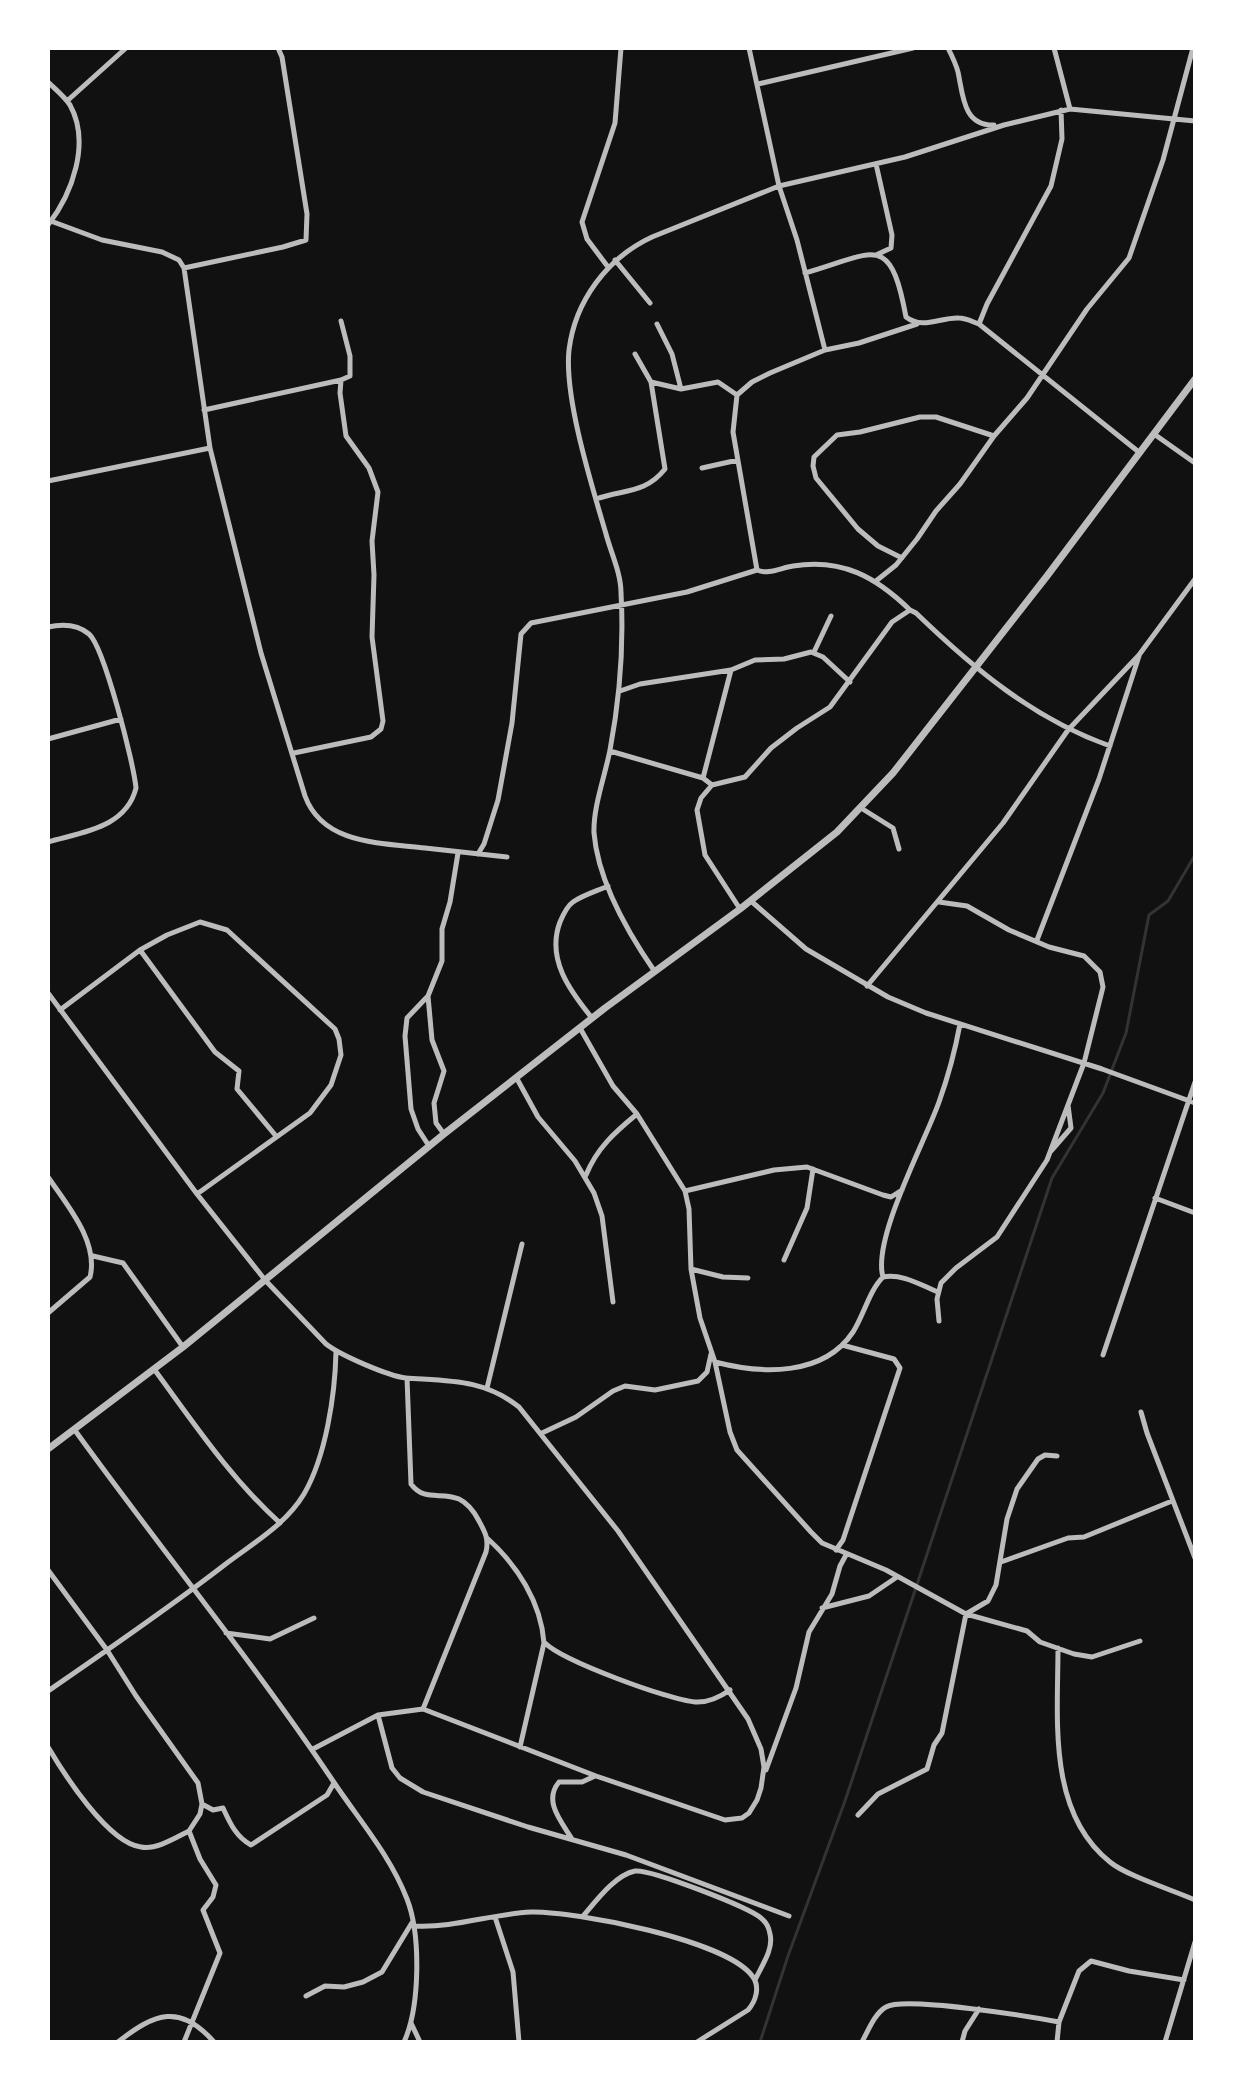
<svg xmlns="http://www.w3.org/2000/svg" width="1243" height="2090" font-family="Barlow,sans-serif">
  <rect width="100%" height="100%" fill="#111"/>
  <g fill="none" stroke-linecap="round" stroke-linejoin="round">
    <path stroke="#333" stroke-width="3" d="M 760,2042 L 788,1956 L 845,1801 L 1052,1178 L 1103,1093 L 1126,1033 L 1149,915 L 1168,901 L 1195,855"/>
    <path stroke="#bcbcbc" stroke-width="5" d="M 948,48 C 952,56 956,64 958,72 C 963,95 963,126 994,125
      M 1054,48 L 1070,109
      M 48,82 C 55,89 64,96 70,105 C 91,143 72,194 48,225
      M 758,84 L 913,48
      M 67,101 L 126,48
      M 1061,110 L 1062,139 L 1051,186 L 987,304 L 979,324 L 1140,453
      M 1004,125 L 1070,109 L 1195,121
      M 876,164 L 892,235 L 891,248 L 876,255
      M 48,220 L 102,240 L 162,252 L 179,260 L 184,268 L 210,448 L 261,653 L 305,796 C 323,845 382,843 425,848 C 452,851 480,854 507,857
      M 615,260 L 650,303
      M 608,267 L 587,239 L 582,222 L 615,123 L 621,48
      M 184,268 L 283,247 L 306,240 L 307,214 L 282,57 L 278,48
      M 805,273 C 875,253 890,231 906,317 C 923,330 940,317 959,318 C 966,318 973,322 979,324
      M 657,324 L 672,354 L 681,389
      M 825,350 L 859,343 L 917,324
      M 651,382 L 681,389 L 718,382 L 737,395
      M 204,410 L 341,380 L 350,376 L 350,356 L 341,321
      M 1154,434 L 1195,463
      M 702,468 L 738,460
      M 48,481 L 210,448
      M 596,499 C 624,489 645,494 665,469 L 651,382 L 635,354
      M 902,558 L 878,546 L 858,529 L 816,478 L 813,466 L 814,457 L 837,435 L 860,432 L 920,417 L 936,417 L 994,436
      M 757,570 L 733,432 L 737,395 L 752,382 L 770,373 L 825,350 L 797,240 L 779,186 L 905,157 L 1004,125
      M 876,581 L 896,565 L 917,539 L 936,511 L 960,484 L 994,436 L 1027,398 L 1087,309 L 1129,258 L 1163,160 L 1193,48
      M 48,627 C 62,624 77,624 89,634 C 104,647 134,764 136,788 C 126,828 82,832 48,842
      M 814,652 L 831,616
      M 620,691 L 640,684 L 731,670 L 755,660 L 784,659 L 811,652 L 823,657 L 850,682
      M 48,739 L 121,719
      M 610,751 L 703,778 L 712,785
      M 294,753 L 371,737 L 381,729 L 383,721 L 372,637 L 374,575 L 372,541 L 378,492 L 369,468 L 346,436 L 340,393 L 341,380
      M 703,778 L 731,670
      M 861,808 L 893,828 L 899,849
      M 478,854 L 484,844 L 498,800 L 512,723 L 521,634 L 531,623 L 687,592 L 757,570 C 769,575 780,568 793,566 C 842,558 876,577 910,610
      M 751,901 L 806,949 L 888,997 L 926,1013 L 1102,1069 L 1195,1103
      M 939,902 L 967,906 L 1009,930 L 1049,947 L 1084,956 L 1100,972 L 1103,987 L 1084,1063 L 1047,1160 L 997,1237 L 956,1268 L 941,1283 L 937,1299 L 939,1321
      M 740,909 L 705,855 L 697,810 L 701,798 L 712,785 L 745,777 L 771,748 L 797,728 L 830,707 L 892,622 L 910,610 L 916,613 C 974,669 1034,719 1110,746
      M 1037,940 L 1099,779 L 1139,656
      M 140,950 L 215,1052 L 239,1071 L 237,1089 L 276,1136
      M 655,972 C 628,933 598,882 594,833 C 593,807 605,776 610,750 C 620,697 624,646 621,593 C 621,573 611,553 606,534 C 592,486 564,398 569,350 C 575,301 607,258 652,237 L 779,186 L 749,48
      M 867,986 L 1003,823 L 1068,730 L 1139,655 L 1195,579
      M 48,993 L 197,1194 L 265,1280 L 326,1344 C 340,1355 388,1376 406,1378 C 449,1381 484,1379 519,1407 L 618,1531 L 748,1719 L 761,1749 L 764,1767 L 761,1788 L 757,1800 L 749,1813 L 742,1818 L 725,1820 L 596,1776 L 423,1709 L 378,1715 L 313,1749
      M 427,997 L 407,1018 L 405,1036 L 411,1109 L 418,1129 L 429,1146
      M 60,1010 L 140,950 L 167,935 L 200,922 L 227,930 L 335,1029 L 339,1039 L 341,1055 L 331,1085 L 310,1113 L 197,1194
      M 592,1018 C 570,991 546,959 560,922 C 563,915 567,906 573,902 C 583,895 597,891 608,886
      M 580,1028 L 613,1086 L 637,1114 L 685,1191 L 689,1209 L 691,1269 L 700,1318 L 715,1362 L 730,1432 L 737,1450 L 811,1532 L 822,1543 L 886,1570 L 966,1614 L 1027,1631 L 1040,1642 L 1074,1654 L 1092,1657 L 1140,1641
      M 516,1077 L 538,1117 L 575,1161 L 594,1193 L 602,1216 L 613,1302
      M 444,1134 L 436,1123 L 434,1103 L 444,1071 L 432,1040 L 428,996 L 442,961 L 442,929 L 450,902 L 458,853
      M 1051,1151 L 1071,1128 L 1068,1105
      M 586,1175 C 597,1148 615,1132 637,1114
      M 48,1177 C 67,1205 99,1242 90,1277 L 48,1313
      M 685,1191 L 774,1170 L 807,1167 L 883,1195 L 891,1197 L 902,1190
      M 1155,1198 L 1195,1213
      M 93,1256 L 123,1263 L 183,1347
      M 784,1260 L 807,1208 L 813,1169
      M 691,1269 L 723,1277 L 748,1278
      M 883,1277 C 872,1239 925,1142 939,1102 C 948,1077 955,1051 960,1024
      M 1103,1355 L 1195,1082
      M 715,1362 C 761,1374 823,1377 853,1332 C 864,1315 869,1291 883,1277 C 901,1273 921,1285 938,1292
      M 154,1369 C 193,1422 231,1479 280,1523
      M 407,1378 L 411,1484 C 430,1510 456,1477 479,1521 C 485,1532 489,1539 486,1552 L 423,1709
      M 487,1388 L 522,1244
      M 1141,1412 L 1147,1433 L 1195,1558
      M 74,1429 C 159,1547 252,1660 333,1781 C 359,1820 390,1855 407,1899 C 421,1935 420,2007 404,2042
      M 542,1433 L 576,1417 L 613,1391 L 625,1386 L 655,1390 L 698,1381 L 707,1372 L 711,1354
      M 487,1538 C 517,1565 541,1602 544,1643 L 520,1747
      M 836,1550 L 843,1540 L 900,1368 L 894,1359 L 842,1345
      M 1001,1562 L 1068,1538 L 1084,1537 L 1172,1501
      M 48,1570 L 107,1650 L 136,1696 L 198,1783 L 202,1804 L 200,1814 L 189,1831 L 200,1859 L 216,1885 L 213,1897 L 203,1910 L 220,1953 L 184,2042
      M 822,1608 L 869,1596 L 897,1577
      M 226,1633 L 270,1639 L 314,1618
      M 545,1643 C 563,1661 669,1700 695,1702 C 709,1703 720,1697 730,1690
      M 1058,1648 C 1058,1719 1047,1812 1110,1862 C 1125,1875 1175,1891 1195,1900
      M 48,1691 C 109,1649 169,1608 227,1563 C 255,1542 286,1524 304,1494 C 326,1456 335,1395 336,1352
      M 378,1715 L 392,1768 L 400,1778 L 423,1792 L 528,1827 L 626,1855 L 789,1916
      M 48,1747 C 64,1774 108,1843 141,1847 C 156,1850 175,1838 189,1831
      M 766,1770 L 796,1688 L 809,1632 L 832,1594 L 840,1566 L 846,1555
      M 202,1804 L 213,1810 L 223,1808 C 230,1823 236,1837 251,1845 L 327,1795 L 334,1783
      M 858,1815 L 878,1794 L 927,1769 L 934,1745 L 942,1733 L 966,1614 L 988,1601 L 996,1585 L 1007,1519 L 1017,1489 L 1038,1459 L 1045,1455 L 1057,1456
      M 572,1839 C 561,1821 543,1801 559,1782 L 582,1782 L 595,1776
      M 584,1915 C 596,1901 615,1875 635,1871 C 651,1869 748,1907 761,1918 C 766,1922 769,1928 770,1934 C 774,1949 761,1967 755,1980
      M 495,1917 L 513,1972 L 519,2042
      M 415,1926 C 455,1928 491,1914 531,1912 C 574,1911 728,1940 753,1977 C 760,1987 756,2001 748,2010 L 697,2042
      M 306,1996 L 325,1986 L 344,1987 L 363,1982 L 382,1972 L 413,1921
      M 411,2023 L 420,2042
      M 118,2042 C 155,2013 180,2003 214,2042
      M 862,2042 C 868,2031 875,2013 886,2007 C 905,1996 1032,2017 1059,2022
      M 962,2042 L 965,2031 L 979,2009
      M 1057,2042 L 1059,2022 L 1079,1971 L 1091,1961 L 1129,1971 L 1184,1980
      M 1165,2042 L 1195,1942"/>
    <path stroke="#bcbcbc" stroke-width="7" d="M 48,1449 L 183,1347 L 444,1134 L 605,1008 L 740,909 L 837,832 L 893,773 L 1047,576 L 1195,379"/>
  </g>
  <rect width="1243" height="2090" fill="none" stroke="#ffffff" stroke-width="100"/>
</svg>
